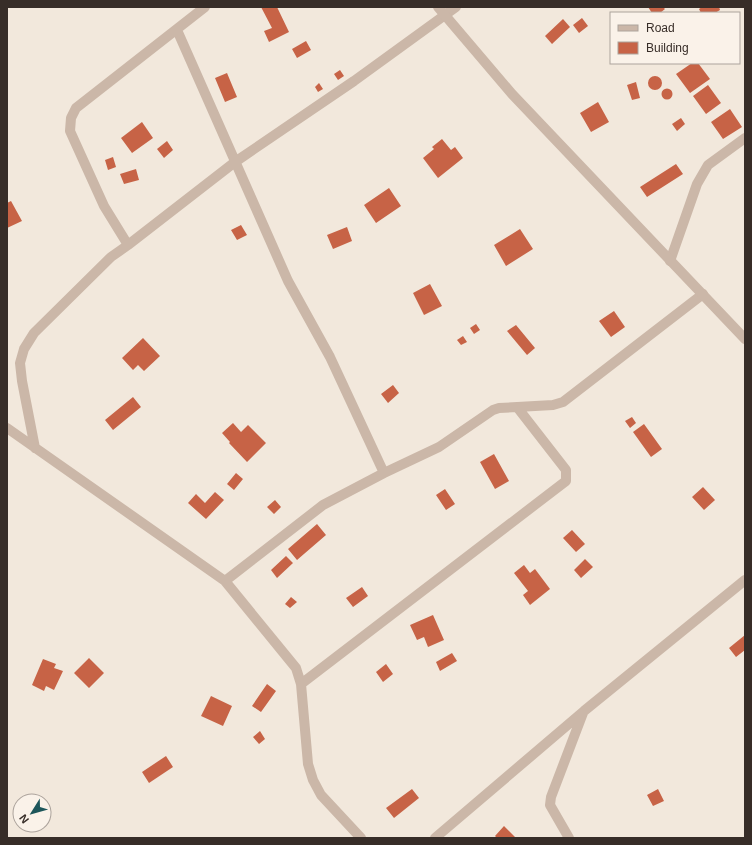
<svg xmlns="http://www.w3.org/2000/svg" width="752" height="845" font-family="Arial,sans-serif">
  <rect width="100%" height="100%" fill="#f2e8dc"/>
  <path fill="#c76346" d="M 261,7 L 277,7 L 289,32 L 269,42 L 264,31 L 272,28 Z
    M 648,7 L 663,7 L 665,9 L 660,13 L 652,13 Z
    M 702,7 L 719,7 L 720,10 L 715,13 L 701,13 L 699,9 Z
    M 582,18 L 588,26 L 579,33 L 573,25 Z
    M 563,19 L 570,27 L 552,44 L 545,36 Z
    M 306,41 L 311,50 L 297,58 L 292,49 Z
    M 692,63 L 698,63 L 710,79 L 690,93 L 676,74 Z
    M 340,70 L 344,76 L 338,80 L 334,74 Z
    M 227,73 L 237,97 L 225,102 L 215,78 Z
    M648 83a7 7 0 1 1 14 0a7 7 0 1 1-14 0Z
    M 636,82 L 640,98 L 632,100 L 627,85 Z
    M 319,83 L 323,89 L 318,92 L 315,87 Z
    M 708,85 L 721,103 L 706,114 L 693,96 Z
    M661.5 94a5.5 5.5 0 1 1 11 0a5.5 5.5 0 1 1-11 0Z
    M 598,102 L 609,122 L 591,132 L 580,113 Z
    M 730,109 L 742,127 L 723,139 L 711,122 Z
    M 681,118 L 685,124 L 677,131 L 672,124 Z
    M 142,122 L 153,138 L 132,153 L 121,138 Z
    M 442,139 L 451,150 L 455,147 L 463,158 L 438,178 L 423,158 L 434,149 L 432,147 Z
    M 167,141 L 173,150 L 164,158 L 157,149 Z
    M 113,157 L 116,167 L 108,170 L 105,160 Z
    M 676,164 L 683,174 L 647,197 L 640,187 Z
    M 136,169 L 139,180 L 124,184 L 120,174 Z
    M 389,188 L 401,206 L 376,223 L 364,205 Z
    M 11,201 L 22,221 L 7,228 L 7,203 Z
    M 241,225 L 247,235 L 237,240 L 231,230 Z
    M 347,227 L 352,241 L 333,249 L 327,235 Z
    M 520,229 L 533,249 L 506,266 L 494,245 Z
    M 430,284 L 442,306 L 424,315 L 413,293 Z
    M 614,311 L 625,327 L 611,337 L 599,321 Z
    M 476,324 L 480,330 L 474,334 L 470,328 Z
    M 516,325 L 535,348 L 527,355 L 507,331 Z
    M 463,336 L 467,342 L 461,345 L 457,340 Z
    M 143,338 L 160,356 L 144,371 L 138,365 L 133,370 L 122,358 Z
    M 393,385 L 399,393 L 388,403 L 381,394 Z
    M 133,397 L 141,407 L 113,430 L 105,420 Z
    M 632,417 L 636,423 L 630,428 L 625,421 Z
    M 233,423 L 241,432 L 248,425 L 266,443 L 247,462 L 229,443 L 230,442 L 222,433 Z
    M 644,424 L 662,449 L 651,457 L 633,432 Z
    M 494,454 L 509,481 L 495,489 L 480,462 Z
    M 236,473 L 243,479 L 234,490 L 227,484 Z
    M 703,487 L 715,500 L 704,510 L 692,497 Z
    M 445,489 L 455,504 L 446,510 L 436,495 Z
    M 215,492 L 224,500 L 206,519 L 188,503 L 196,494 L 205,503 Z
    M 275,500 L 281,507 L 274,514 L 267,507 Z
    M 317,524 L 326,535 L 297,560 L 288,549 Z
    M 572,530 L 585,544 L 576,552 L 563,538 Z
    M 286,556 L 293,563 L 277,578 L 271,570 Z
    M 585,559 L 593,567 L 581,578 L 574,570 Z
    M 524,565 L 530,573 L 535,569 L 550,589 L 530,605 L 523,595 L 528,591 L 514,573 Z
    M 362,587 L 368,596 L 353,607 L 346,598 Z
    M 291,597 L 297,602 L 290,608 L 285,604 Z
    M 433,615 L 444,640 L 428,647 L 424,637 L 417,640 L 410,625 Z
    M 745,635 L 745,650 L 736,657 L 729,648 Z
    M 452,653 L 457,661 L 440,671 L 436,662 Z
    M 89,658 L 104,673 L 89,688 L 74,673 Z
    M 43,659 L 56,664 L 54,668 L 63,671 L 54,690 L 46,686 L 44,691 L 32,685 Z
    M 386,664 L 393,674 L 383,682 L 376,672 Z
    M 267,684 L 276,691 L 261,712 L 252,706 Z
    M 211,696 L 232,706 L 223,726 L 201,716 Z
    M 260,731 L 265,739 L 259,744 L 253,737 Z
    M 166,756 L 173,767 L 149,783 L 142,772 Z
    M 412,789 L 419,798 L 394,818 L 386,808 Z
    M 658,789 L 664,801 L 653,806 L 647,795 Z
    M 504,826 L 516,838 L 497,838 L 495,836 Z"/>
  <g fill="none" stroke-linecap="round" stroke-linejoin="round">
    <path stroke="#cbb7a8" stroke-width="10" d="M 177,30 L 288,281 L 330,357 L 384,473
      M 128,245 L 235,162 L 354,81 L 456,7
      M 670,261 L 697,184 L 708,165 L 745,138
      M 7,428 L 225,581 L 296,668 L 301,684 L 308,764 L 313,780 L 321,795 L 361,838
      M 35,448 L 22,381 L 20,363 L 24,349 L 34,333 L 111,257 L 128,245 L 104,206 L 70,131 L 71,118 L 76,108 L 205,7
      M 225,581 L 323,505 L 384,473 L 439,447 L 493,410 L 499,408 L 553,405 L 563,402 L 703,294
      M 301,684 L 566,481 L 566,470 L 517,407
      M 435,838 L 584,711 L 745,580
      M 569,838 L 550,805 L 551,797 L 583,713"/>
    <path stroke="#cbb7a8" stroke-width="10" d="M 438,7 L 512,94 L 745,339"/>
  </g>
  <rect width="752" height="845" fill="none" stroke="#372d28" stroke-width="16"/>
  <rect x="610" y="12" width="130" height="52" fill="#faf2e9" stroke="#aca39c"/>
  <rect x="618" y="25" width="20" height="6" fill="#cbb7a8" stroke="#aca39c"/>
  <text x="646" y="32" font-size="12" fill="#372d28">Road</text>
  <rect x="618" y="42" width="20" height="12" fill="#c76346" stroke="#aca39c"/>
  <text x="646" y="52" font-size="12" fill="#372d28">Building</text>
  <g transform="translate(32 813) rotate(233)"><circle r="19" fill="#faf2e9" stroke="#aca39c"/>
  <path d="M0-3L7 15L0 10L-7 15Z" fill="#1d565a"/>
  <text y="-6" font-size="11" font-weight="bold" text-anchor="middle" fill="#372d28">N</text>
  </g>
</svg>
